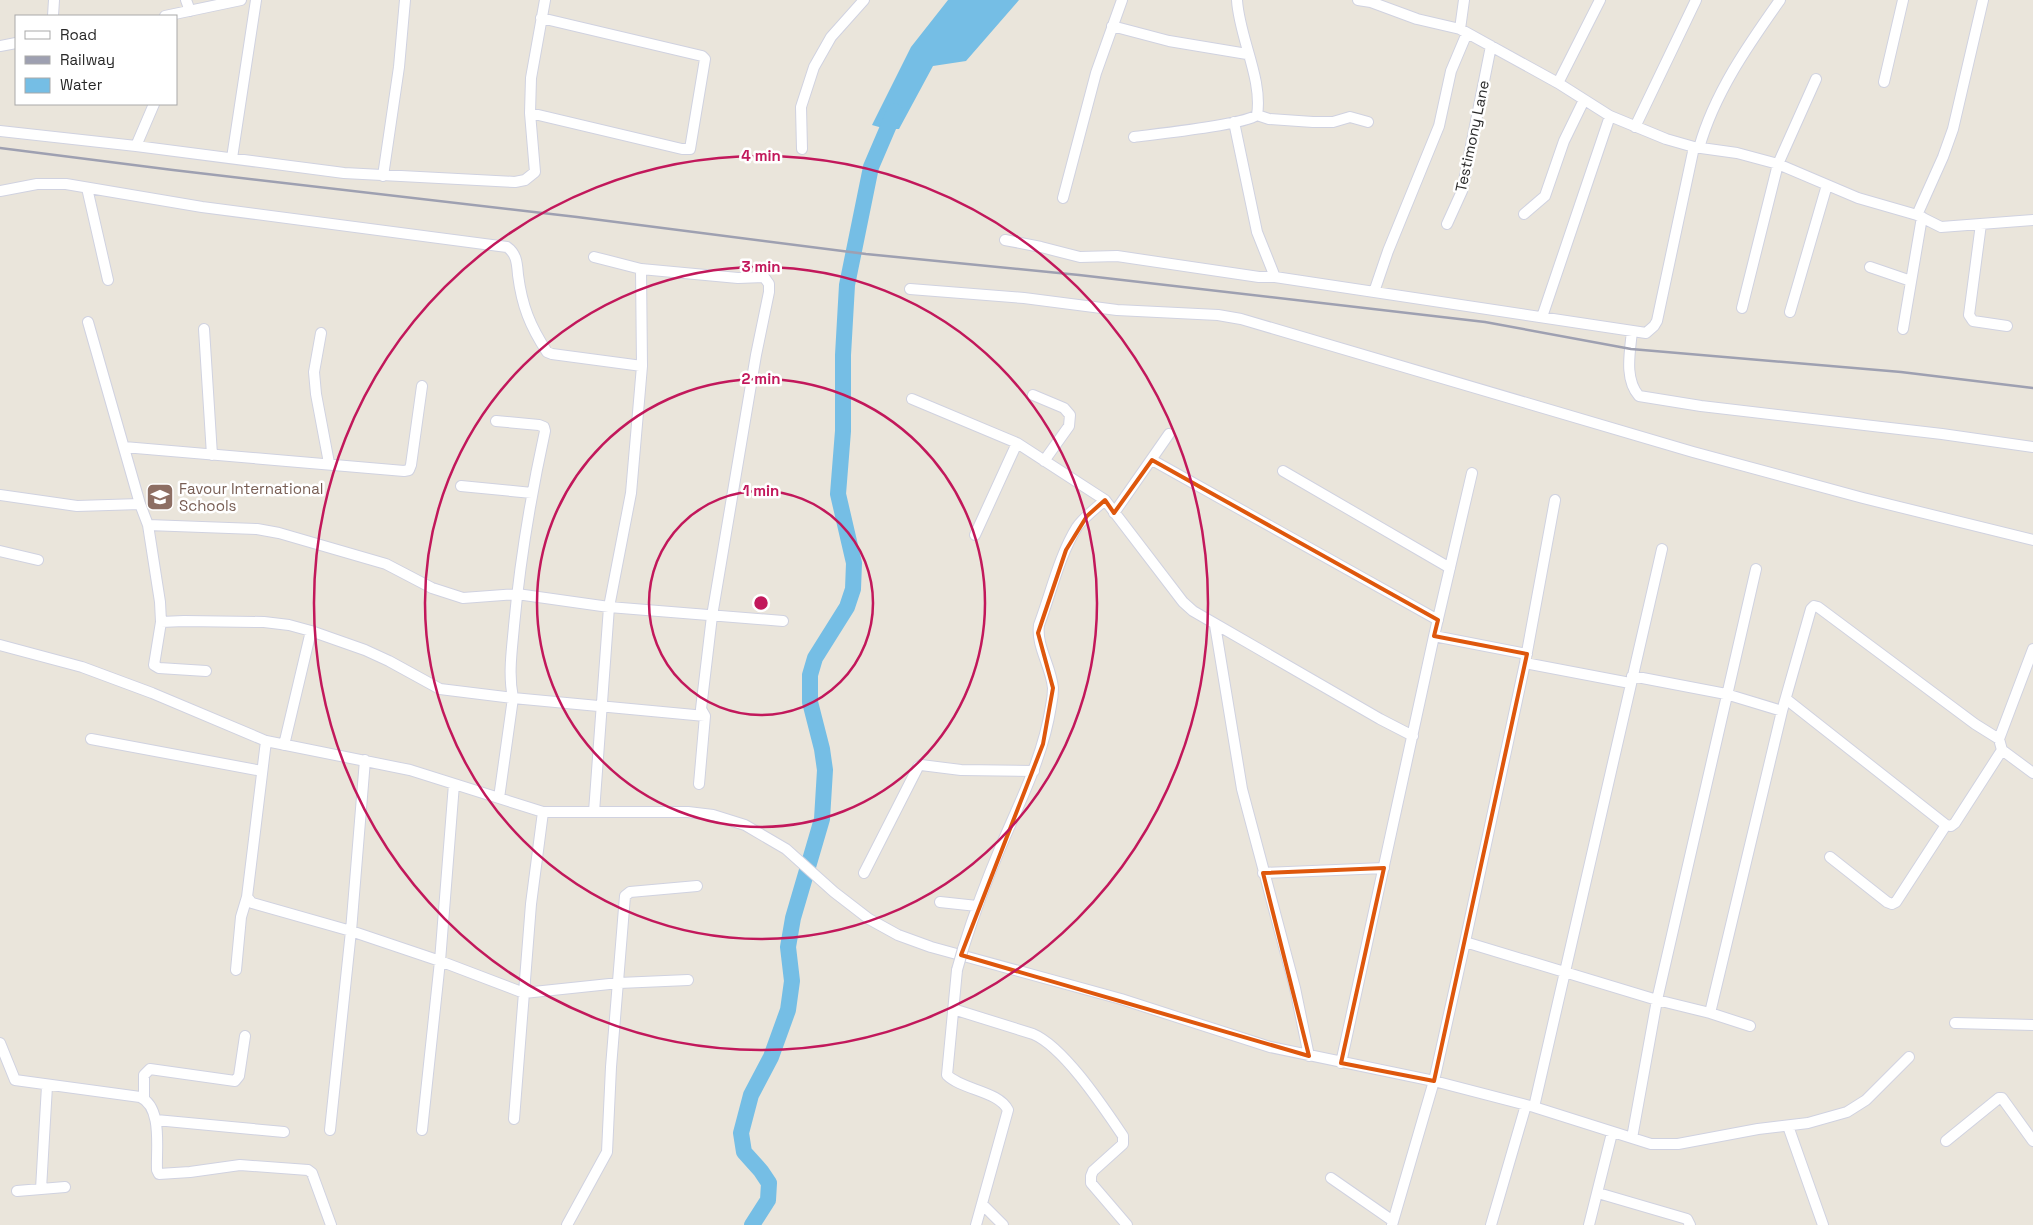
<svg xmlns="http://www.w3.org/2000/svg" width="2033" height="1225" font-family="'Space Grotesk',sans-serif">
  <rect width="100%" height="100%" fill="#eae5db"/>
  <path fill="#75bee5" d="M 948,0 L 1019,0 L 966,61 L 933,66 L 899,129 L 886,129 L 872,125 L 911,47 Z"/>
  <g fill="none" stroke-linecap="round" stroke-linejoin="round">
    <path stroke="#75bee5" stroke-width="16" d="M 752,1225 L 768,1200 L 769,1183 L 761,1171 L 744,1152 L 741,1133 L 751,1095 L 771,1057 L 788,1010 L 792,981 L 788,947 L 793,918 L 822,819 L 825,770 L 822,749 L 810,702 L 810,675 L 815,658 L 847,607 L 853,589 L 854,563 L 838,494 L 843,431 L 843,355 L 847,285 L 871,167 L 895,111"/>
    <g stroke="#d0d2e0" stroke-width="12">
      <path id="minor" d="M 186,0 L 190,11
        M 1358,0 L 1371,2 L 1417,19 L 1460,29 L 1558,83 L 1610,116 L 1666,139 L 1694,147 L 1737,153 L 1778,164 L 1858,198 L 1917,215 L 1941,227 L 2033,220
        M 53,16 L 54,0
        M 165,16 L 241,0
        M 1112,26 L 1169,41 L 1247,54
        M 1460,29 L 1464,0
        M 0,46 L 16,43
        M 1884,82 L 1903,0
        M 1558,83 L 1600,0
        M 530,113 L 682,149 L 690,149 L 705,59 L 702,56 L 541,18
        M 1257,115 L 1269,119 L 1313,122 L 1333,122 L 1350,117 L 1368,122
        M 1234,122 L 1257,232 L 1275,277
        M 1635,127 L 1696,0
        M 0,131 L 136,146 L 344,173 L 515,182 L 525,180 L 535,172 L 530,113 L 531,78 L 545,0
        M 1134,137 C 1157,134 1243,125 1257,115 C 1263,79 1239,37 1237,0
        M 136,146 L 154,104
        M 1699,148 C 1714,94 1748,45 1780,0
        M 802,149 L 801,107 L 814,67 L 831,37 L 864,0
        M 232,158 L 256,0
        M 383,176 L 399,67 L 405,0
        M 87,188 L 108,280
        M 0,191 L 37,184 L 66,184 L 202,207 L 507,247 C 517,254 517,264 518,275 C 522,306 530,326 547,352 L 552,354 L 642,366
        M 1063,198 L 1096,73 L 1122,0
        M 1524,214 L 1545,196 L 1564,141 L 1584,100
        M 1917,215 L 1943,157 L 1953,129 L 1983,0
        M 1447,224 L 1462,191 L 1491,46
        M 1981,224 L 1969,315 L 1973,321 L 2007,326
        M 1005,240 L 1041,247 L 1080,257 L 1117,256 L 1259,277 L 1275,277 L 1646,333 L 1654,326 L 1657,321 L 1694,147
        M 594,257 L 641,269 L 738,278 L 764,277 L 769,284 L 769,292 L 756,355 L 712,616 L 701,709 L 705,716 L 699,784
        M 1870,267 L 1911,281
        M 910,289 L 1024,298 L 1117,310 L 1218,315 L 1241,319 L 1693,452 L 1863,498 L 2033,540
        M 1374,292 L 1388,251 L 1439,126 L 1451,71 L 1467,33
        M 1742,308 L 1778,164 L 1816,79
        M 1790,312 L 1827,185
        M 1542,317 L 1610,116
        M 88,322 L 140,504 L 148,525 L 160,602 L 161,622 L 154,665 L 159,668 L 206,671
        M 204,329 L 212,455
        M 1903,329 L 1922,217
        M 1632,331 C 1630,352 1624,379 1639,396 L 1701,406 L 1942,434 L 2033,447
        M 321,333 L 314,372 L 316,394 L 329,463
        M 1033,395 L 1064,408 L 1070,415 L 1069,426 L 1044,461
        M 912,399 L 1017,443 L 1105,500 L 1183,602 L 1193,611 L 1380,719 L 1413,736
        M 496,421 L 539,425 L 544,427 L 545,431 C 531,495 520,560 514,626 C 512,650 508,674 513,698 L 499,798
        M 124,447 L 404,471 L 409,470 L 411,465 L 422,386
        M 1152,460 L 1438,620
        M 1283,471 L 1450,568
        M 461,486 L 532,493
        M 0,495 L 77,506 L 140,504
        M 1114,513 L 1169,434
        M 148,525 L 257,529 L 279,533 L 386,564 L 432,588 L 463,598 L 517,594 L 609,607 L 783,621
        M 975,535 L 1017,443
        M 0,551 L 38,560
        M 161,622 L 184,621 L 264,622 L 289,625 L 311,631 L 365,650 L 389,661 L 440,689 L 513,698 L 705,716
        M 1215,625 L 1242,789 L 1295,988 L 1309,1056
        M 1434,636 L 1527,654
        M 0,645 L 82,667 L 152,693 L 266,741 L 410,770 L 543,812 L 688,812 L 713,815 L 745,825 L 786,849 L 834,892 L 869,919 L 898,935 L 931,947 L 1121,999 L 1270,1047 L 1434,1081 L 1534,1107 L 1651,1144 L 1678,1144 L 1758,1129 L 1808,1123 L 1847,1112 L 1866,1100 L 1909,1057
        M 2033,649 L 1999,739 L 2002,750 L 2033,773
        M 1525,663 L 1630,683
        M 1632,676 L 1726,694 L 1782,711
        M 1786,699 L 1946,825 L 1951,826 L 1955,823 L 2002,750
        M 91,739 L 262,771
        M 266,741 L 247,897 L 252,903 L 351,931 L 440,961 L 524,993 L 619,983 L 688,980
        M 284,745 L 311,631
        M 594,812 L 609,607 L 631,493 L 639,401 L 642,366 L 641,269
        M 1830,857 L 1887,902 L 1892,904 L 1896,902 L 1946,825
        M 864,873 L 918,767 L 921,765 L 961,770 L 1034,771
        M 1263,873 L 1384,868
        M 940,902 L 977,906
        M 1465,942 L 1657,1000 L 1710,1013 L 1750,1026
        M 963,949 C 974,914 987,879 1001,846 C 1021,799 1043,757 1051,706 C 1052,701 1053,694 1053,688 C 1051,666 1036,646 1039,625 C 1051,593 1059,556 1077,527 C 1084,517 1095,509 1105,500
        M 236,970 L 241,917 L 247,897
        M 957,970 L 947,1075 C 962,1090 999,1091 1008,1110 L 976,1225
        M 953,1009 L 1033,1034 C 1064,1047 1104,1108 1123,1136 L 1123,1144 L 1093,1171 L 1091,1176 L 1091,1183 L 1127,1225
        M 1710,1013 L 1782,711 L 1811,609 L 1814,606 L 1818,607 L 1975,724 L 1999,739
        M 1955,1023 L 2033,1025
        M 0,1043 L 15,1080 L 140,1097 C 163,1107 156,1149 157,1170 L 159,1174 L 190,1172 L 240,1165 L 308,1170 L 312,1173 L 331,1225
        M 1341,1063 L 1434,636 L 1472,473
        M 144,1099 L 144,1075 L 150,1069 L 235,1081 L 239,1076 L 245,1036
        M 1534,1107 L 1662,549
        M 514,1119 L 531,904 L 543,812
        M 156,1120 L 284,1132
        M 1788,1126 L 1823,1225
        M 330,1130 L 351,931 L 365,760
        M 422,1130 L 440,961 L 454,784
        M 1632,1138 L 1657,1000 L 1756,569
        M 1946,1141 L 1999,1098 L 2002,1098 L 2033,1141
        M 1331,1178 L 1393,1221
        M 41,1189 L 47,1086
        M 17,1191 L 65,1187
        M 1598,1193 L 1687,1219 L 1690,1225
        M 983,1205 L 1003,1225
        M 567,1225 L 607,1152 L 611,1067 L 625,896 L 630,892 L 697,886
        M 1392,1225 L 1434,1081 L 1465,942 L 1525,663 L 1555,500
        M 1491,1225 L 1526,1105
        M 1589,1225 L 1612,1133"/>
    </g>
    <use href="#minor" stroke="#fff" stroke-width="10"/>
    <path stroke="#9ea0b1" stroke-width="2.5" d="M 0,148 L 173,170 L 577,217 L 866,254 L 1079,275 L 1485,322 L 1631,349 L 1901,372 L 2033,388"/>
    <g stroke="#d0d2e0" stroke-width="12" stroke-linecap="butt">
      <path id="minor-bridge" d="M 957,970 L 963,949"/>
    </g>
    <use href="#minor-bridge" stroke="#fff" stroke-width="10"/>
  </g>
  <path fill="none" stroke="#de570d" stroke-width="4" stroke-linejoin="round" d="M 1152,460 L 1438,620 L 1434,636 L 1527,654 L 1434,1081 L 1341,1063 L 1384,868 L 1263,873 L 1309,1056 L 961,955 L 1043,744 L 1053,688 L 1038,633 L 1066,550 L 1087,516 L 1105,500 L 1114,513 Z"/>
  <g fill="none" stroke="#c2185b" stroke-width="2.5">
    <circle cx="761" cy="603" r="112"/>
    <circle cx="761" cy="603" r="224"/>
    <circle cx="761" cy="603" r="336"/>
    <circle cx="761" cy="603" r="447"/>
  </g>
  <defs>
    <g id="school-square" transform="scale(1.4375)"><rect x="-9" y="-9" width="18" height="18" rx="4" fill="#8d6e63" stroke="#fff"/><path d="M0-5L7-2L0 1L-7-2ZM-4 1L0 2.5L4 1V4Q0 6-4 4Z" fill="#fff"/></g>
  </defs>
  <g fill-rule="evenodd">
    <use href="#school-square" x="160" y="497"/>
  </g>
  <g text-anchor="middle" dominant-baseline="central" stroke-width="5" stroke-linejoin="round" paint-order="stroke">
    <g font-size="15" fill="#282828" stroke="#fff">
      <text transform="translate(1472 136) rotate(-78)">Testimony Lane</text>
    </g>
    <g font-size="15" fill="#785e54" stroke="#fff" text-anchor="start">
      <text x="179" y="488">Favour International<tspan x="179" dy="17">Schools</tspan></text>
    </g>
  </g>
  <circle cx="761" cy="603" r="8" fill="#c2185b" stroke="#fff" stroke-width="2.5"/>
  <g font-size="15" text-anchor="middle" font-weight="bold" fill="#c2185b" stroke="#fff" stroke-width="5" stroke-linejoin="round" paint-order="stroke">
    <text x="761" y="161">4 min</text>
    <text x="761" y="272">3 min</text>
    <text x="761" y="384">2 min</text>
    <text x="761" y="496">1 min</text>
  </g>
  <rect x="15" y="15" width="162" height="90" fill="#ffffff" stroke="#a9a9a9"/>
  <rect x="25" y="31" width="25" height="8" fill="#ffffff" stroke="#a9a9a9"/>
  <text x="60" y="40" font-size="15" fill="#282828">Road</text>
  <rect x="25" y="56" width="25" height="8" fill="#9ea0b1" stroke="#a9a9a9"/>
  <text x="60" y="65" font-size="15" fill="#282828">Railway</text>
  <rect x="25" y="78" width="25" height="15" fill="#75bee5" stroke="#a9a9a9"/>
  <text x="60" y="90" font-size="15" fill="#282828">Water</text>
</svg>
